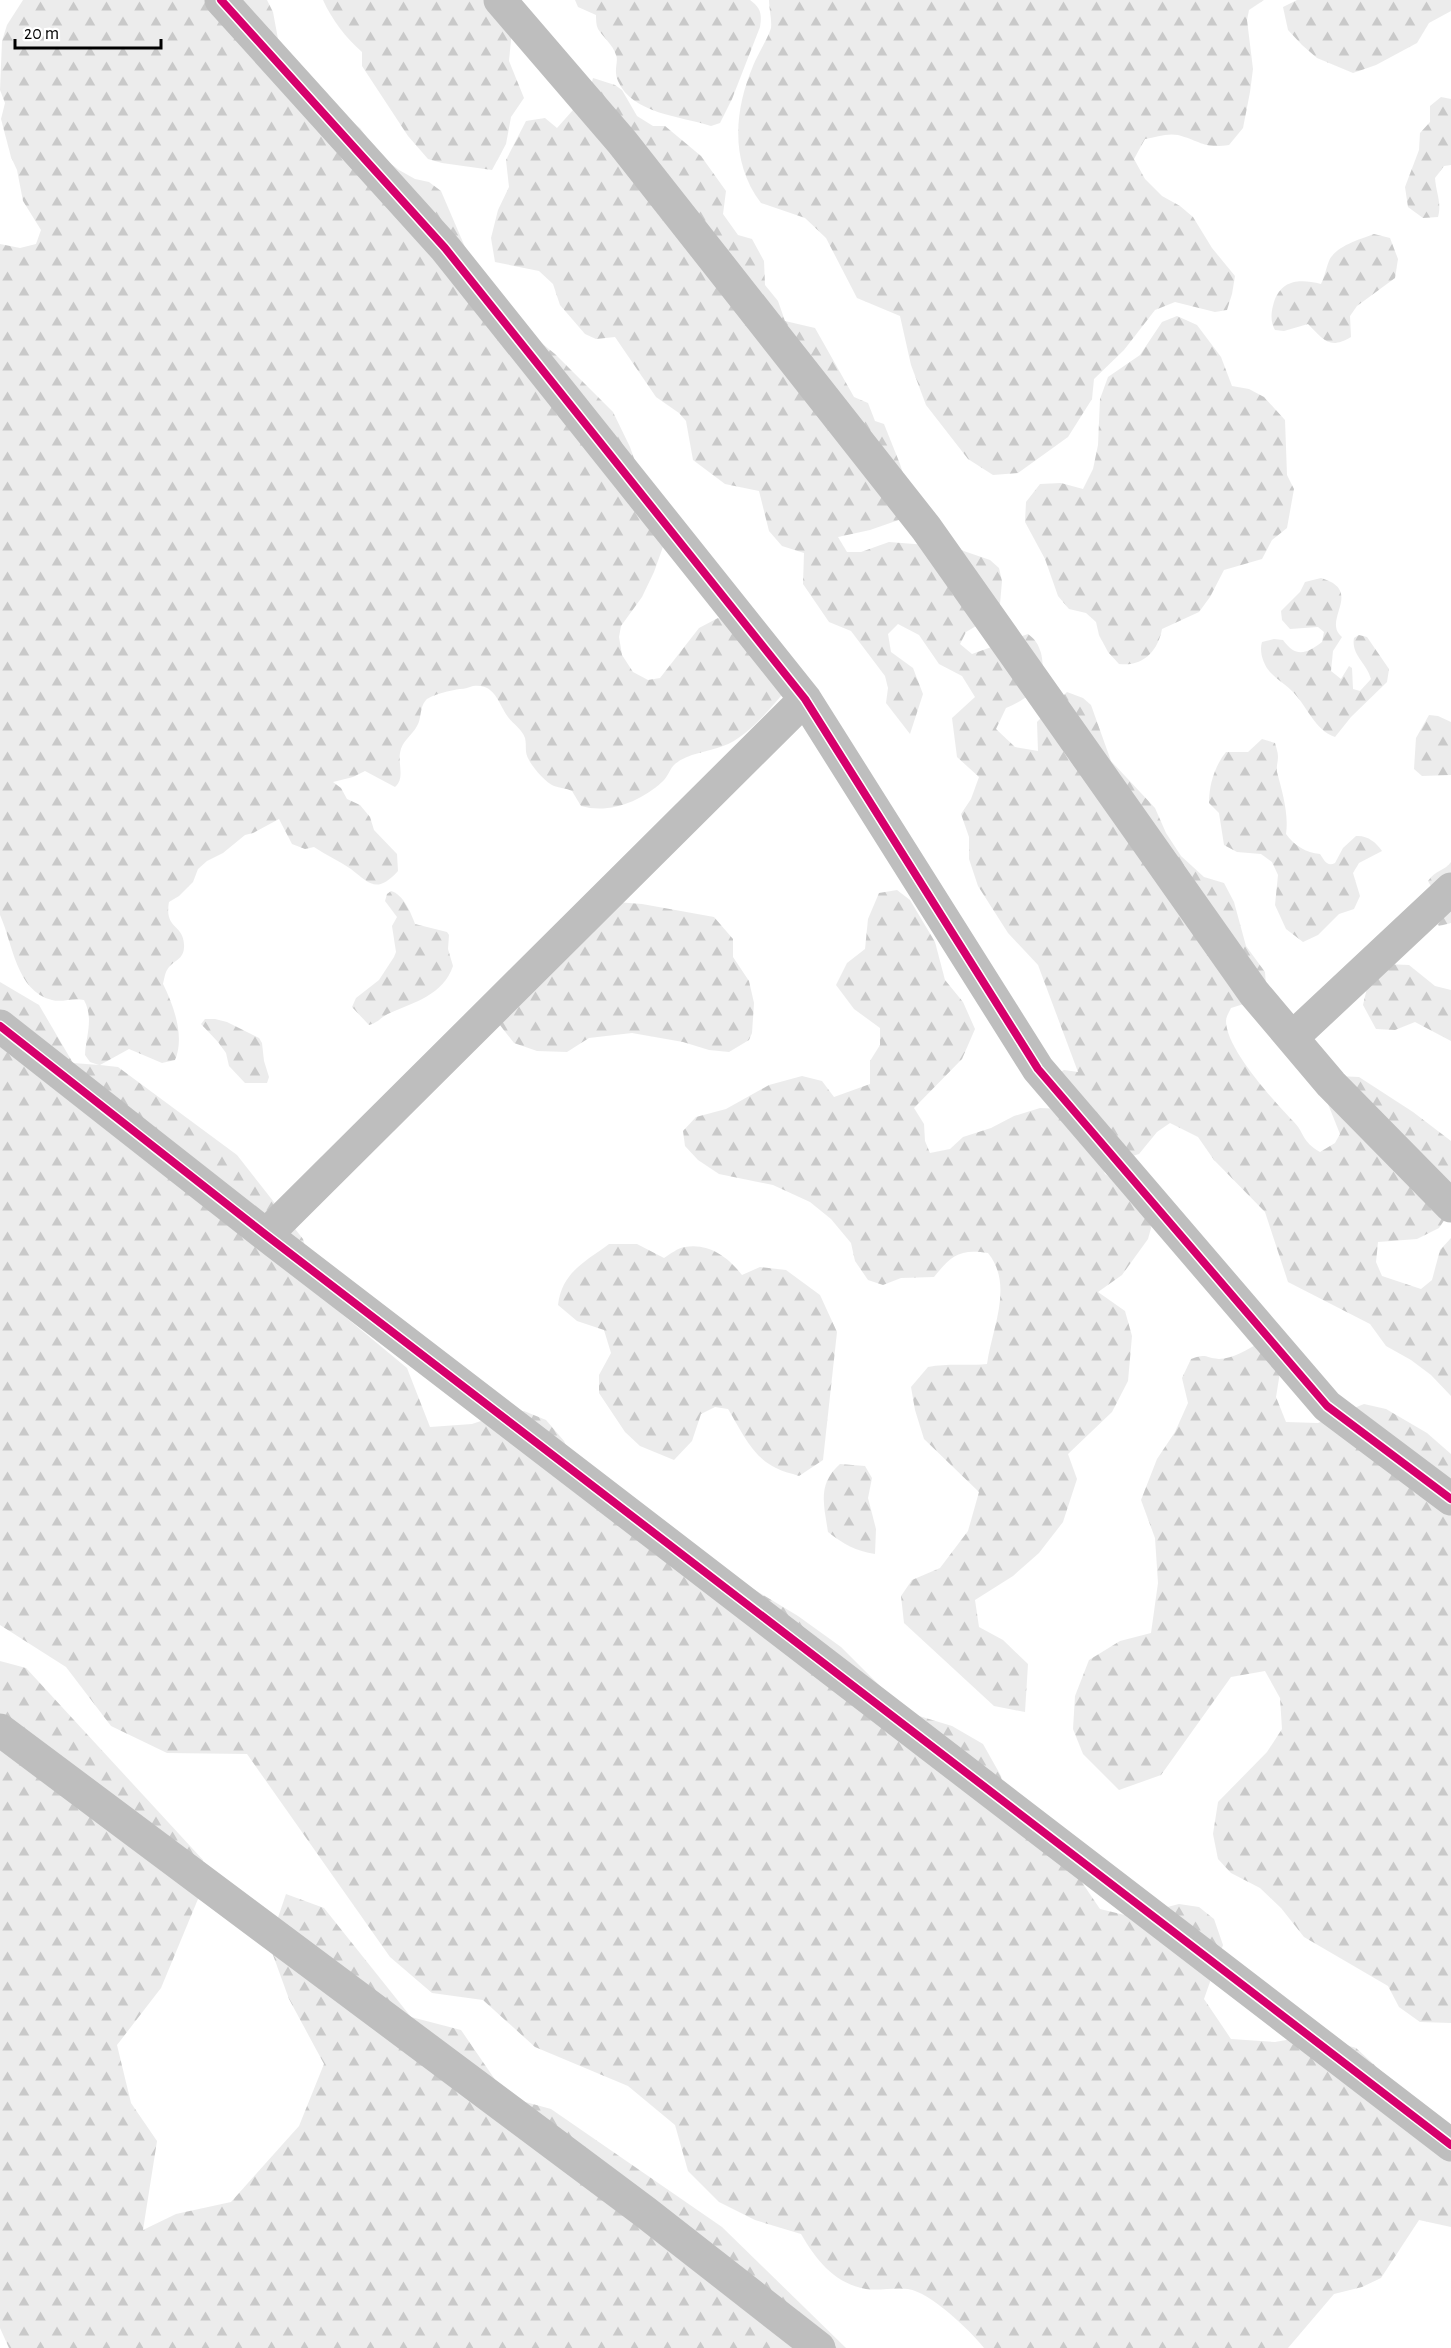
<svg xmlns="http://www.w3.org/2000/svg" width="1451" height="2348" font-family="'Alegreya Sans',sans-serif">
  <defs>
    <pattern id="forest-firs" width="22" height="20" patternUnits="userSpaceOnUse" patternTransform="scale(1.5)"><rect width="22" height="20" fill="#ececec"/><path d="M5 1l3.5 6h-7zM16 11l3.5 6h-7z" fill="#c9c9c9"/></pattern>
  </defs>
  <rect width="100%" height="100%" fill="#fff"/>
  <path fill="url(#forest-firs)" d="M 23,0 L 267,0 L 273,12 L 278,39 L 322,100 L 360,128 L 378,154 L 399,170 L 415,179 L 429,182 L 441,191 L 465,247 L 487,285 L 512,319 L 555,354 L 613,412 L 630,447 L 664,544 L 654,572 L 642,597 L 621,626 L 619,637 L 622,655 L 633,672 L 648,680 L 660,678 L 699,628 L 718,618 L 731,620 L 791,684 C 774,704 748,738 723,746 C 708,752 688,753 675,764 C 670,768 668,777 662,782 C 640,802 609,814 581,806 L 572,791 C 566,788 560,788 554,786 C 546,783 533,768 529,760 C 524,752 527,746 525,738 C 522,729 513,724 508,717 C 498,703 495,683 473,686 C 469,687 465,689 460,689 C 452,690 431,695 426,700 C 419,708 422,718 417,726 C 412,736 402,740 400,753 C 398,764 405,779 395,787 L 365,771 L 353,777 L 333,782 L 341,788 L 347,799 L 360,805 L 370,817 L 374,830 L 397,854 L 398,871 C 377,894 370,884 351,869 C 339,861 326,855 314,847 L 305,849 L 292,844 L 279,819 L 253,833 L 245,835 L 223,853 L 207,861 L 198,869 L 193,882 L 179,896 L 169,902 C 164,929 183,924 184,944 C 185,961 173,959 167,970 C 165,973 164,980 163,984 C 174,1006 185,1037 175,1060 L 162,1063 L 129,1049 L 100,1065 L 118,1067 L 237,1155 L 303,1239 L 319,1295 L 407,1368 L 430,1427 L 472,1424 L 496,1416 L 524,1411 L 546,1420 L 564,1441 L 576,1468 L 594,1493 L 798,1616 L 841,1647 L 906,1712 L 952,1726 L 983,1744 L 1001,1776 L 1009,1816 L 1079,1878 L 1100,1909 L 1137,1918 L 1156,1910 L 1179,1904 L 1199,1907 L 1214,1919 L 1223,1945 L 1204,1999 L 1231,2039 L 1275,2042 L 1314,2035 L 1356,2048 L 1381,2071 L 1451,2156 L 1451,2227 L 1419,2220 L 1381,2278 L 1362,2287 L 1334,2294 L 1288,2348 L 984,2348 C 971,2331 930,2292 908,2289 C 894,2287 880,2291 866,2289 C 834,2283 817,2261 801,2234 L 755,2220 L 719,2202 L 688,2171 L 675,2125 L 628,2086 L 535,2047 L 483,2000 L 432,1993 L 390,1957 L 247,1754 L 167,1753 L 111,1726 L 66,1667 L 0,1625 L 0,982 L 39,1005 L 73,1063 L 99,1065 L 90,1062 L 85,1055 C 86,1035 94,1019 84,1000 C 73,997 62,1003 52,1000 C 16,991 13,944 0,915 L 0,244 L 20,248 L 36,244 L 41,230 L 23,201 L 17,170 L 11,157 L 1,119 L 5,103 L 0,90 L 2,41 L 7,25 Z
    M 323,0 L 496,0 L 513,19 L 509,61 L 524,98 L 511,117 L 506,144 L 492,170 L 442,163 L 428,159 L 408,136 L 362,66 L 362,52 C 346,38 332,20 323,0 Z
    M 575,0 L 750,0 C 761,8 762,14 760,27 L 732,99 L 720,123 L 711,126 C 681,116 632,114 618,81 C 613,70 619,61 616,55 C 613,45 603,37 598,29 C 596,25 596,19 596,15 L 578,7 Z
    M 769,0 L 1264,0 L 1249,10 L 1247,20 L 1253,69 L 1250,92 L 1243,128 L 1229,145 C 1203,149 1201,141 1178,135 C 1167,133 1156,137 1145,139 L 1134,159 L 1145,179 L 1162,196 L 1180,206 L 1193,217 L 1212,248 L 1235,276 L 1232,294 L 1227,310 L 1215,312 L 1175,302 L 1155,310 L 1124,350 L 1094,379 L 1092,399 L 1068,437 L 1018,473 L 993,475 L 968,459 L 926,405 L 911,365 L 900,316 L 857,298 L 826,238 L 805,218 L 761,203 C 730,162 734,111 753,66 C 757,56 769,36 771,28 C 772,20 769,8 769,0 Z
    M 1297,0 L 1451,0 L 1451,11 L 1429,23 L 1417,43 L 1376,65 L 1353,73 L 1317,58 L 1302,45 L 1288,30 L 1283,7 Z
    M 593,78 L 615,85 L 622,90 L 637,116 L 653,126 L 665,126 L 701,156 L 726,191 L 723,214 L 738,235 L 752,239 L 764,261 L 765,285 L 778,301 L 785,321 L 815,328 L 854,397 L 868,403 L 875,421 L 884,424 L 900,464 L 916,514 L 870,530 L 838,537 L 847,552 L 861,552 L 889,542 L 952,547 L 990,560 L 999,568 L 1002,581 L 1000,604 L 988,619 L 966,632 L 960,644 L 972,654 L 1028,634 C 1036,640 1038,644 1041,653 C 1048,683 1032,697 1006,708 L 996,729 L 1015,747 L 1038,751 L 1037,722 L 1067,692 L 1083,698 L 1091,705 L 1111,761 L 1155,808 L 1166,833 L 1181,856 L 1204,877 L 1224,883 L 1234,902 L 1246,946 L 1265,972 L 1266,985 L 1253,1001 L 1231,1008 C 1229,1012 1226,1017 1226,1021 C 1226,1049 1274,1101 1293,1121 C 1305,1133 1301,1141 1320,1152 L 1335,1143 L 1340,1134 L 1324,1094 L 1337,1076 L 1359,1077 L 1413,1112 L 1451,1141 L 1451,1210 L 1439,1228 L 1417,1239 L 1378,1242 L 1376,1262 L 1382,1276 L 1421,1289 L 1432,1280 L 1440,1250 L 1451,1238 L 1451,1396 L 1431,1375 L 1411,1360 L 1386,1346 L 1370,1324 L 1288,1282 L 1265,1212 L 1214,1160 L 1198,1137 L 1170,1123 L 1157,1132 L 1139,1154 L 1117,1161 L 1091,1140 L 1105,1174 L 1156,1210 L 1148,1239 L 1122,1275 L 1098,1292 L 1125,1311 L 1132,1336 L 1128,1381 L 1112,1412 L 1068,1454 L 1077,1479 L 1063,1522 L 1039,1553 L 1013,1576 L 975,1600 L 979,1627 L 1003,1640 L 1028,1664 L 1025,1712 L 994,1706 L 904,1623 L 901,1596 L 912,1580 L 940,1568 L 968,1531 L 979,1492 L 924,1439 L 915,1410 L 911,1387 L 928,1367 C 948,1363 966,1366 987,1364 C 992,1328 1014,1285 988,1253 C 959,1249 952,1255 934,1277 L 901,1278 L 883,1285 L 868,1280 L 855,1261 L 851,1243 L 831,1219 L 810,1202 L 773,1185 L 719,1174 L 698,1160 L 685,1146 L 683,1131 L 696,1117 L 726,1109 L 769,1085 L 802,1076 L 822,1081 L 834,1097 L 870,1084 L 870,1061 L 880,1045 L 880,1028 L 854,1009 L 836,985 L 847,963 L 865,949 L 868,919 L 879,893 L 897,890 L 910,900 L 935,942 L 945,980 L 963,1002 L 975,1029 L 962,1059 L 914,1108 L 924,1124 L 925,1141 L 930,1153 L 950,1149 L 963,1137 L 991,1128 L 1014,1116 L 1040,1108 L 1064,1109 L 1047,1079 L 1064,1070 L 1078,1072 L 1038,965 L 1008,933 L 978,886 L 969,859 L 969,837 L 961,814 L 971,799 L 979,777 L 957,757 L 952,718 L 975,697 L 962,676 L 939,664 L 919,635 L 898,624 L 888,634 L 891,652 L 913,668 L 923,694 L 910,734 L 886,703 L 888,688 L 885,676 L 851,631 L 829,622 L 803,584 L 804,553 L 782,546 L 769,531 L 759,491 L 725,484 L 693,460 L 686,421 L 679,413 L 656,397 L 615,337 L 596,339 L 585,334 L 560,305 L 553,284 L 539,271 L 495,262 L 491,238 L 498,210 L 509,187 L 506,160 L 526,121 L 545,118 L 557,128 L 573,110 L 587,102 Z
    M 1441,97 L 1451,99 L 1451,165 L 1444,166 L 1435,178 C 1436,193 1442,203 1438,217 L 1423,218 L 1408,207 L 1405,187 L 1419,150 L 1420,133 L 1430,122 L 1430,106 Z
    M 1374,234 L 1390,238 L 1398,259 L 1395,278 L 1357,306 L 1350,316 L 1351,337 C 1329,350 1324,340 1308,324 L 1284,331 L 1275,330 C 1270,321 1271,312 1274,302 C 1282,279 1300,279 1321,284 C 1325,276 1326,268 1329,261 C 1335,246 1361,239 1374,234 Z
    M 1177,316 L 1197,325 L 1221,357 L 1232,386 L 1249,389 L 1264,397 L 1285,420 L 1287,475 L 1294,489 L 1287,528 L 1272,540 L 1262,559 L 1224,570 L 1210,597 L 1199,612 L 1162,629 C 1158,651 1143,667 1119,664 L 1108,652 L 1099,635 L 1096,622 L 1086,613 L 1069,609 L 1058,596 L 1045,559 L 1025,522 L 1026,502 L 1040,484 L 1061,483 L 1083,489 L 1093,469 L 1098,445 L 1100,399 L 1108,377 L 1140,355 L 1162,322 Z
    M 1321,578 C 1365,591 1321,620 1342,637 L 1333,651 L 1331,671 L 1341,679 L 1349,666 L 1352,668 L 1353,689 L 1360,691 L 1371,679 C 1367,663 1351,655 1354,638 L 1359,635 L 1367,637 L 1389,669 L 1387,682 L 1351,717 L 1335,737 C 1315,730 1308,708 1294,693 C 1287,685 1277,680 1270,672 C 1263,664 1259,651 1262,642 L 1274,639 L 1283,640 C 1296,658 1306,654 1322,642 L 1324,632 L 1318,627 L 1290,629 L 1282,620 L 1281,611 L 1300,592 L 1305,582 Z
    M 1429,715 L 1438,716 L 1451,722 L 1451,775 L 1422,776 L 1414,769 L 1416,738 Z
    M 1262,739 L 1275,743 C 1276,747 1278,752 1278,757 C 1278,762 1276,767 1277,772 C 1282,791 1289,814 1286,834 C 1294,845 1306,853 1320,854 C 1324,860 1327,867 1335,863 L 1343,848 L 1356,836 C 1367,835 1376,842 1382,851 L 1359,863 L 1353,873 L 1360,896 L 1354,909 L 1339,914 L 1318,935 L 1303,942 L 1286,929 L 1275,905 L 1278,875 L 1272,862 L 1261,854 L 1237,852 L 1224,845 L 1219,813 L 1209,803 C 1209,786 1214,767 1226,752 L 1248,752 Z
    M 1451,862 L 1451,923 L 1439,926 L 1431,918 L 1432,888 L 1428,881 C 1435,870 1445,871 1451,862 Z
    M 391,891 C 403,894 411,913 415,924 L 447,932 L 449,935 L 448,949 L 453,966 C 443,995 415,1002 390,1013 C 382,1016 378,1023 369,1025 L 352,1007 L 356,998 L 379,980 L 394,957 L 396,952 L 392,926 L 397,917 L 385,901 L 387,894 Z
    M 616,902 L 642,904 L 714,917 L 733,939 L 733,957 L 749,981 L 754,1003 L 752,1033 L 749,1040 L 729,1052 L 709,1050 L 683,1042 L 632,1033 L 589,1038 L 567,1052 L 537,1051 L 514,1043 L 496,1020 Z
    M 1385,964 L 1409,965 L 1435,986 L 1451,990 L 1451,1041 L 1415,1022 L 1395,1030 L 1376,1029 L 1363,1005 L 1370,975 Z
    M 205,1019 L 215,1019 L 227,1022 L 259,1038 L 262,1043 L 264,1061 L 269,1077 L 267,1083 L 245,1083 L 229,1066 L 226,1053 L 218,1042 L 201,1024 Z
    M 609,1244 L 637,1244 L 664,1258 C 670,1254 678,1248 685,1247 C 709,1243 728,1257 742,1275 L 760,1267 L 786,1270 L 820,1295 L 837,1332 L 823,1460 L 799,1476 C 791,1473 783,1472 776,1468 C 752,1457 741,1430 728,1409 L 715,1407 L 701,1414 L 692,1441 L 674,1460 L 640,1446 L 625,1432 L 599,1393 L 599,1375 L 611,1353 L 604,1330 L 577,1321 L 558,1305 C 562,1272 585,1262 609,1244 Z
    M 1259,1343 L 1281,1366 L 1276,1397 L 1286,1422 L 1318,1423 L 1364,1404 L 1386,1409 L 1427,1433 L 1451,1454 L 1451,2023 L 1420,2022 L 1399,2007 L 1388,1986 L 1304,1937 L 1281,1908 L 1260,1888 L 1231,1873 L 1218,1859 L 1213,1834 L 1218,1802 L 1267,1752 L 1282,1729 L 1280,1698 L 1265,1671 L 1231,1677 L 1161,1775 L 1119,1790 L 1083,1754 L 1073,1729 L 1075,1696 L 1089,1660 L 1120,1641 L 1151,1633 L 1158,1583 L 1155,1538 L 1141,1500 L 1157,1459 L 1175,1432 L 1188,1403 L 1182,1378 L 1191,1359 C 1208,1353 1204,1358 1219,1359 C 1233,1359 1248,1349 1259,1343 Z
    M 840,1464 L 865,1466 L 872,1478 L 868,1498 L 876,1529 L 875,1554 C 856,1551 843,1544 828,1532 C 824,1505 817,1484 840,1464 Z
    M 0,1661 L 26,1668 L 203,1860 L 198,1899 L 161,1988 L 117,2045 L 131,2103 L 157,2141 L 143,2230 L 176,2214 L 231,2202 L 299,2126 L 324,2064 L 289,1999 L 269,1944 L 286,1894 L 324,1908 L 411,2017 L 461,2030 L 507,2097 L 551,2109 L 722,2227 L 846,2348 L 9,2348 L 0,2328 Z"/>
  <g fill="none" stroke-linecap="round" stroke-linejoin="round">
    <path stroke="#bebebe" stroke-width="33" d="M 221,0 L 445,248 L 805,699 L 1038,1069 L 1327,1406 L 1451,1499
      M 500,0 L 622,142 L 926,528 L 1254,993 L 1331,1084 L 1451,1206
      M 0,1026 L 266,1235 L 1451,2145
      M 1293,1037 L 1451,889
      M 266,1235 L 805,699
      M 0,1730 L 645,2212 L 819,2348"/>
    <g stroke="#fff" stroke-width="11">
      <path id="cycleway" d="M 221,0 L 445,248 L 805,699 L 1038,1069 L 1327,1406 L 1451,1499
        M 0,1026 L 266,1235 L 1451,2145"/>
    </g>
    <use href="#cycleway" stroke="#d6006c" stroke-width="8"/>
  </g>
  <path d="M15 39v9h146v-9" fill="none" stroke="#000000" stroke-width="3"/>
  <text x="24" y="39" font-size="18" fill="#000000" stroke="#ffffff" stroke-width="4.5" paint-order="stroke">20 m</text>
</svg>
